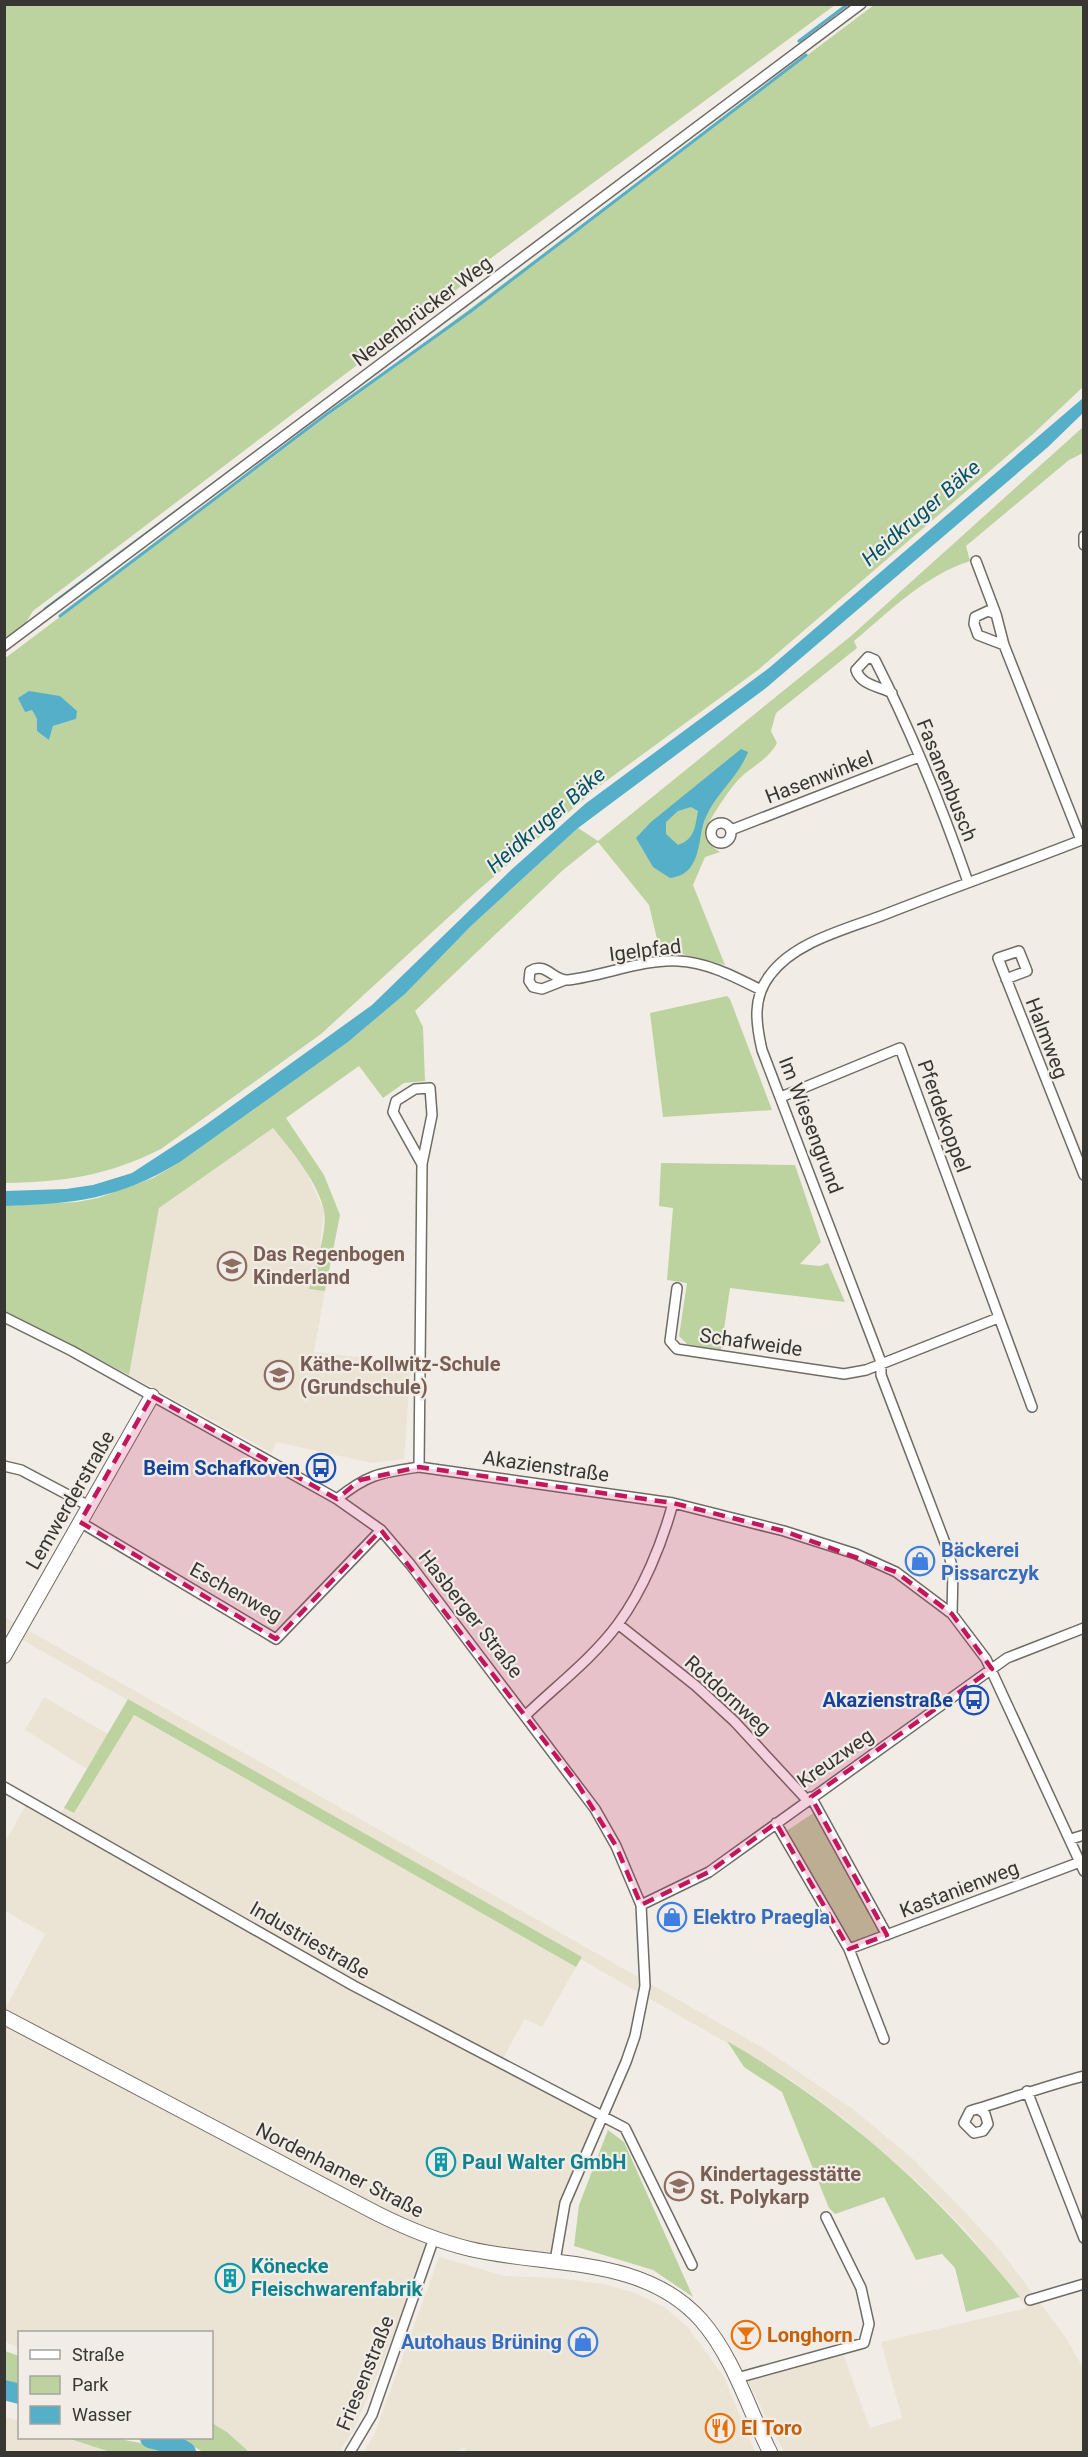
<svg xmlns="http://www.w3.org/2000/svg" width="1088" height="2457" font-family="Roboto,sans-serif">
  <rect width="100%" height="100%" fill="#f1ede6"/>
  <path fill="#ebe4d5" d="M 273,1127 L 305,1169 L 324,1211 L 320,1245 L 309,1289 L 325,1291 L 314,1352 L 411,1363 L 404,1459 L 372,1463 L 276,1442 L 272,1453 L 129,1375 L 159,1208 Z
    M 5,1617 L 763,2048 L 853,2109 L 914,2160 L 963,2210 L 1000,2250 L 1067,2339 L 1083,2368 L 1083,2452 L 784,2452 L 747,2380 L 842,2351 L 870,2428 L 902,2418 L 881,2342 L 1027,2308 L 969,2234 L 921,2185 L 847,2121 L 790,2079 L 5,1630 Z
    M 44,1697 L 108,1734 L 87,1769 L 25,1730 Z
    M 133,1715 L 576,1967 L 542,2027 L 525,2019 L 502,2060 L 600,2112 L 561,2211 L 553,2264 L 432,2245 L 353,2431 L 339,2452 L 249,2452 L 227,2432 L 212,2423 L 212,2332 L 20,2332 L 19,2349 L 4,2341 L 4,2003 L 8,2004 L 45,1934 L 5,1911 L 5,1842 L 26,1805 L 56,1821 L 64,1808 L 74,1813 Z
    M 439,2257 L 505,2276 L 558,2278 L 604,2284 L 635,2293 L 664,2307 L 687,2326 L 724,2377 L 755,2452 L 466,2452 L 464,2448 L 454,2452 L 364,2452 L 374,2435 Z
    M 4,2416 L 19,2421 L 20,2438 L 66,2438 L 109,2452 L 5,2452 Z"/>
  <path fill="#bcd3a0" fill-rule="evenodd" d="M 4,5 L 835,5 L 483,264 L 460,287 L 33,611 L 23,627 L 5,641 Z
    M 874,5 L 1083,5 L 1083,387 L 1033,434 L 758,670 L 598,787 L 476,892 L 321,1034 L 161,1149 C 107,1176 64,1182 5,1183 L 4,659 ZM 60,696 L 71,708 L 76,719 L 53,726 L 49,740 L 32,710 Z
    M 1083,427 L 1083,453 L 1069,460 L 966,546 L 970,561 C 924,576 891,610 854,641 L 857,648 L 776,713 L 771,731 L 777,743 C 769,759 751,767 739,779 C 732,786 704,825 705,835 C 706,843 714,848 720,852 L 705,857 L 693,885 L 725,965 L 678,953 L 661,956 L 649,905 L 598,842 L 563,870 L 415,1011 L 423,1027 L 425,1081 L 404,1083 L 383,1098 L 359,1066 L 286,1118 L 324,1175 L 340,1215 L 325,1291 L 309,1289 C 314,1268 328,1232 324,1211 C 319,1183 290,1149 273,1128 L 159,1208 L 129,1375 L 5,1311 L 4,1206 L 77,1202 L 98,1198 L 153,1178 L 180,1162 L 348,1042 L 405,994 L 471,926 L 578,828 L 598,841 L 851,636 Z
    M 727,996 L 730,999 L 772,1110 L 663,1117 L 650,1013 Z
    M 661,1163 L 795,1165 L 821,1242 L 800,1264 L 820,1266 L 828,1263 L 845,1302 L 730,1288 L 721,1350 L 687,1344 L 679,1336 L 687,1283 L 667,1280 L 673,1208 L 659,1206 Z
    M 128,1699 L 582,1957 L 576,1967 L 134,1715 L 74,1813 L 64,1808 Z
    M 815,1812 L 879,1932 L 851,1942 L 785,1832 Z
    M 727,2041 C 844,2109 936,2191 1020,2297 L 966,2312 L 955,2268 L 942,2254 L 916,2260 L 884,2197 L 835,2214 L 829,2208 L 782,2092 L 744,2067 Z
    M 608,2130 L 624,2142 L 693,2297 L 653,2270 L 574,2246 L 579,2205 Z
    M 5,2351 L 19,2356 L 19,2384 L 5,2380 Z
    M 212,2423 L 227,2432 L 249,2452 L 203,2452 L 179,2438 L 212,2438 Z
    M 67,2438 L 114,2438 L 167,2448 L 173,2452 L 110,2452 Z"/>
  <path fill="#55afc8" fill-rule="evenodd" d="M 1083,398 L 1083,413 L 1048,447 L 766,688 L 578,828 L 471,926 L 405,994 L 348,1042 L 180,1162 C 118,1199 75,1204 5,1206 L 5,1191 L 66,1189 L 93,1185 L 132,1173 L 204,1126 L 372,1005 L 511,870 L 585,804 L 769,668 Z
    M 29,691 L 60,696 L 77,711 L 76,719 L 53,726 L 49,740 L 37,731 L 37,719 L 32,710 L 25,712 L 18,698 Z
    M 741,749 L 748,752 C 738,778 715,794 705,819 C 699,834 701,854 690,868 C 685,874 678,877 670,878 L 653,867 L 636,838 L 651,822 ZM 691,807 L 698,811 C 695,827 695,839 678,845 L 666,834 L 666,822 L 678,811 Z"/>
  <g fill="none" stroke-linecap="round" stroke-linejoin="round">
    <path stroke="#55afc8" stroke-width="3" d="M 799,41 L 848,4
      M 45,609 L 347,384
      M 60,616 L 327,414 L 471,311 L 806,55"/>
    <path stroke="#55afc8" stroke-width="20" d="M 4,2390 L 20,2394
      M 150,2438 L 173,2444 L 186,2452"/>
    <g stroke="#6f6c65" stroke-width="12">
      <path id="street" d="M 1084,536 L 1084,545
        M 976,561 L 996,614
        M 1004,645 L 978,635 L 974,624 L 975,617 L 988,611 L 996,614 L 1004,645 L 1081,840
        M 4,646 L 861,4
        M 892,693 C 878,686 861,685 856,670 L 868,657 L 875,660 C 911,731 942,807 968,882
        M711 833a10 10 0 1 1 20 0a10 10 0 1 1-20 0Z
        M 731,830 L 919,757
        M 1006,979 L 1027,971 L 1019,951 L 998,958 L 1084,1175
        M 565,980 L 542,989 L 533,987 L 529,981 L 530,971 C 546,961 553,981 568,980 C 604,976 642,959 678,961 C 707,962 735,977 761,990
        M 781,1097 L 900,1048 L 1032,1407
        M 677,1288 L 670,1341 L 677,1349 L 844,1374 L 866,1370 L 998,1318
        M 4,1317 L 72,1351 L 337,1499 L 381,1530 L 410,1564 L 595,1809 L 616,1846 L 641,1905 L 645,1986 L 635,2036 L 626,2062 L 565,2203 L 555,2261
        M 4,1466 L 21,1470 L 89,1506
        M 419,1467 L 422,1164 L 393,1112 L 396,1101 L 415,1089 L 430,1088 L 432,1115 L 422,1164
        M 337,1499 C 368,1474 380,1473 419,1467 L 673,1503 L 784,1531 L 856,1554 L 896,1572 L 952,1614 L 986,1659 L 1084,1871
        M 80,1522 L 276,1639 L 381,1530
        M 952,1614 L 953,1570 L 947,1548 L 881,1375 L 881,1362 L 762,1050 C 756,1024 752,998 770,975 C 795,941 848,929 886,914 C 952,888 1018,865 1084,839
        M 618,1624 L 696,1686 L 734,1721 L 807,1800
        M 526,1715 C 556,1686 593,1658 618,1624 C 643,1590 662,1544 673,1503
        M 4,1787 L 354,1986 L 625,2128 L 692,2265
        M 811,1797 L 887,1935
        M 776,1823 L 849,1949 L 884,2039
        M 1071,1839 L 1084,1835
        M 641,1905 L 709,1872 L 1007,1658 L 1084,1628
        M 849,1949 L 1080,1862
        M 1027,2091 L 1084,2238
        M 980,2110 L 985,2114 L 988,2124 L 983,2131 L 974,2133 L 964,2123 L 970,2111 C 1007,2100 1045,2086 1084,2076
        M 1030,2300 L 1084,2284
        M 737,2378 L 864,2343 L 869,2324 L 861,2288 L 826,2217
        M 350,2452 L 372,2415 L 434,2238"/>
    </g>
    <g stroke="#6f6c65" stroke-width="16">
      <path id="secondary" d="M 4,1656 L 152,1396
        M 4,2017 L 376,2213 C 406,2228 437,2241 470,2249 C 547,2267 643,2255 701,2320 C 734,2358 748,2408 770,2452"/>
    </g>
    <use href="#street" stroke="#fff" stroke-width="9"/>
    <use href="#secondary" stroke="#fff" stroke-width="14"/>
  </g>
  <path fill="#c2185b" fill-opacity="0.2" stroke="#c2185b" stroke-width="4.5" stroke-dasharray="12 8" stroke-linejoin="round" d="M 152,1396 L 337,1499 L 360,1480 L 419,1467 L 673,1503 L 784,1531 L 896,1572 L 952,1614 L 992,1669 L 811,1797 L 887,1935 L 849,1949 L 776,1823 L 709,1872 L 641,1905 L 616,1846 L 577,1783 L 381,1530 L 276,1639 L 80,1522 Z"/>
  <defs>
    <g id="school-ring" transform="scale(1.5)"><circle r="9.5" fill="#f1ede6" stroke="#8d6e63" stroke-width="1.5"/><path d="M0-5L7-2L0 1L-7-2ZM-4 1L0 2.5L4 1V4Q0 6-4 4Z" fill="#8d6e63"/></g>
    <g id="bus-ring" transform="scale(1.5)"><circle r="9.5" fill="#f1ede6" stroke="#1a4fb4" stroke-width="1.5"/><path d="M-5-6H5V4H4V6H2V4H-2V6H-4V4H-5ZM-3.5-4V0h7V-4ZM-3.5 1.2v1.5H-2V1.2ZM2 1.2v1.5H3.5V1.2Z" fill="#1a4fb4"/></g>
    <g id="shop-ring" transform="scale(1.5)"><circle r="9.5" fill="#f1ede6" stroke="#3f7fe0" stroke-width="1.5"/><path d="M-5-2.5h2.3a2.7 3.5 0 0 1 5.4 0H5L5.5 6h-11ZM-1.5-2.5h3a1.5 2.3 0 0 0-3 0Z" fill="#3f7fe0"/></g>
    <g id="building-ring" transform="scale(1.5)"><circle r="9.5" fill="#f1ede6" stroke="#0f9aa8" stroke-width="1.5"/><path d="M-4-6H4V6H1V3H-1V6H-4ZM-2.5-4.3h1.7v1.8h-1.7ZM.8-4.3h1.7v1.8H.8ZM-2.5-1h1.7V.8h-1.7ZM.8-1h1.7V.8H.8Z" fill="#0f9aa8"/></g>
    <g id="bar-ring" transform="scale(1.5)"><circle r="9.5" fill="#f1ede6" stroke="#e8710a" stroke-width="1.5"/><path d="M-6-5H6L.8 .8V4.5H3.5V6h-7V4.5H-.8V.8Z" fill="#e8710a"/></g>
    <g id="restaurant-ring" transform="scale(1.5)"><circle r="9.5" fill="#f1ede6" stroke="#e8710a" stroke-width="1.5"/><path d="M-5-6h1v4h1v-4h1v4h1v-4h1v5L-1.5 .5V6h-2V.5L-5-1ZM5-6V6H3V1.5H1.5Q1.5-4 5-6Z" fill="#e8710a"/></g>
  </defs>
  <g fill-rule="evenodd">
    <use href="#school-ring" x="232" y="1266"/>
    <use href="#school-ring" x="279" y="1375"/>
    <use href="#bus-ring" x="321" y="1468"/>
    <use href="#shop-ring" x="920" y="1561"/>
    <use href="#bus-ring" x="974" y="1700"/>
    <use href="#shop-ring" x="672" y="1917"/>
    <use href="#building-ring" x="441" y="2162"/>
    <use href="#school-ring" x="679" y="2186"/>
    <use href="#building-ring" x="230" y="2278"/>
    <use href="#bar-ring" x="746" y="2335"/>
    <use href="#shop-ring" x="583" y="2342"/>
    <use href="#restaurant-ring" x="720" y="2428"/>
  </g>
  <g text-anchor="middle" dominant-baseline="central" stroke-width="4.5" stroke-linejoin="round" paint-order="stroke">
    <g font-size="20" fill="#383633" stroke="#f1ede6">
      <text transform="translate(422 311) rotate(-37)">Neuenbrücker Weg</text>
      <text transform="translate(819 777) rotate(-21)">Hasenwinkel</text>
      <text transform="translate(947 780) rotate(68)">Fasanenbusch</text>
      <text transform="translate(645 950) rotate(-7)">Igelpfad</text>
      <text transform="translate(1047 1038) rotate(69)">Halmweg</text>
      <text transform="translate(944 1116) rotate(70)">Pferdekoppel</text>
      <text transform="translate(811 1125) rotate(69)">Im Wiesengrund</text>
      <text transform="translate(751 1342) rotate(8)">Schafweide</text>
      <text transform="translate(546 1466) rotate(8)">Akazienstraße</text>
      <text transform="translate(70 1500) rotate(-60)">Lemwerderstraße</text>
      <text transform="translate(236 1592) rotate(29)">Eschenweg</text>
      <text transform="translate(471 1614) rotate(52)">Hasberger Straße</text>
      <text transform="translate(728 1695) rotate(42)">Rotdornweg</text>
      <text transform="translate(835 1758) rotate(-35)">Kreuzweg</text>
      <text transform="translate(959 1889) rotate(-21)">Kastanienweg</text>
      <text transform="translate(310 1940) rotate(30)">Industriestraße</text>
      <text transform="translate(340 2170) rotate(27)">Nordenhamer Straße</text>
      <text transform="translate(365 2373) rotate(-68)">Friesenstraße</text>
    </g>
    <g font-size="20" font-weight="bold" fill="#785e54" stroke="#f1ede6" text-anchor="start">
      <text x="253" y="1254">Das Regenbogen<tspan x="253" dy="23">Kinderland</tspan></text>
      <text x="300" y="1364">Käthe-Kollwitz-Schule<tspan x="300" dy="23">(Grundschule)</tspan></text>
      <text x="700" y="2174">Kindertagesstätte<tspan x="700" dy="23">St. Polykarp</tspan></text>
    </g>
    <g font-size="20" font-weight="bold" fill="#164399" stroke="#f1ede6" text-anchor="end">
      <text x="300" y="1468">Beim Schafkoven</text>
      <text x="953" y="1700">Akazienstraße</text>
    </g>
    <g font-size="20" font-weight="bold" fill="#366cbe" stroke="#f1ede6" text-anchor="start">
      <text x="941" y="1550">Bäckerei<tspan x="941" dy="23">Pissarczyk</tspan></text>
      <text x="693" y="1917">Elektro Praegla</text>
      <text x="562" y="2342" text-anchor="end">Autohaus Brüning</text>
    </g>
    <g font-size="20" font-weight="bold" fill="#0d838f" stroke="#f1ede6" text-anchor="start">
      <text x="462" y="2162">Paul Walter GmbH</text>
      <text x="251" y="2266">Könecke<tspan x="251" dy="23">Fleischwarenfabrik</tspan></text>
    </g>
    <g font-size="20" font-weight="bold" fill="#c56008" stroke="#f1ede6" text-anchor="start">
      <text x="767" y="2335">Longhorn</text>
      <text x="741" y="2428">El Toro</text>
    </g>
    <g font-size="21" font-style="italic" fill="#005364" stroke="#f1ede6">
      <text transform="translate(921 513) rotate(-41)">Heidkruger Bäke</text>
      <text transform="translate(546 820) rotate(-41)">Heidkruger Bäke</text>
    </g>
  </g>
  <rect width="1088" height="2457" fill="none" stroke="#383633" stroke-width="12"/>
  <rect x="18" y="2331" width="195" height="108" fill="#f1ede6" stroke="#a7a49e" stroke-width="1.5"/>
  <rect x="30" y="2350" width="30" height="9" fill="#ffffff" stroke="#a7a49e" stroke-width="1.5"/>
  <text x="72" y="2361" font-size="18" fill="#383633">Straße</text>
  <rect x="30" y="2376" width="30" height="18" fill="#bcd3a0" stroke="#a7a49e" stroke-width="1.5"/>
  <text x="72" y="2391" font-size="18" fill="#383633">Park</text>
  <rect x="30" y="2406" width="30" height="18" fill="#55afc8" stroke="#a7a49e" stroke-width="1.5"/>
  <text x="72" y="2421" font-size="18" fill="#383633">Wasser</text>
</svg>
